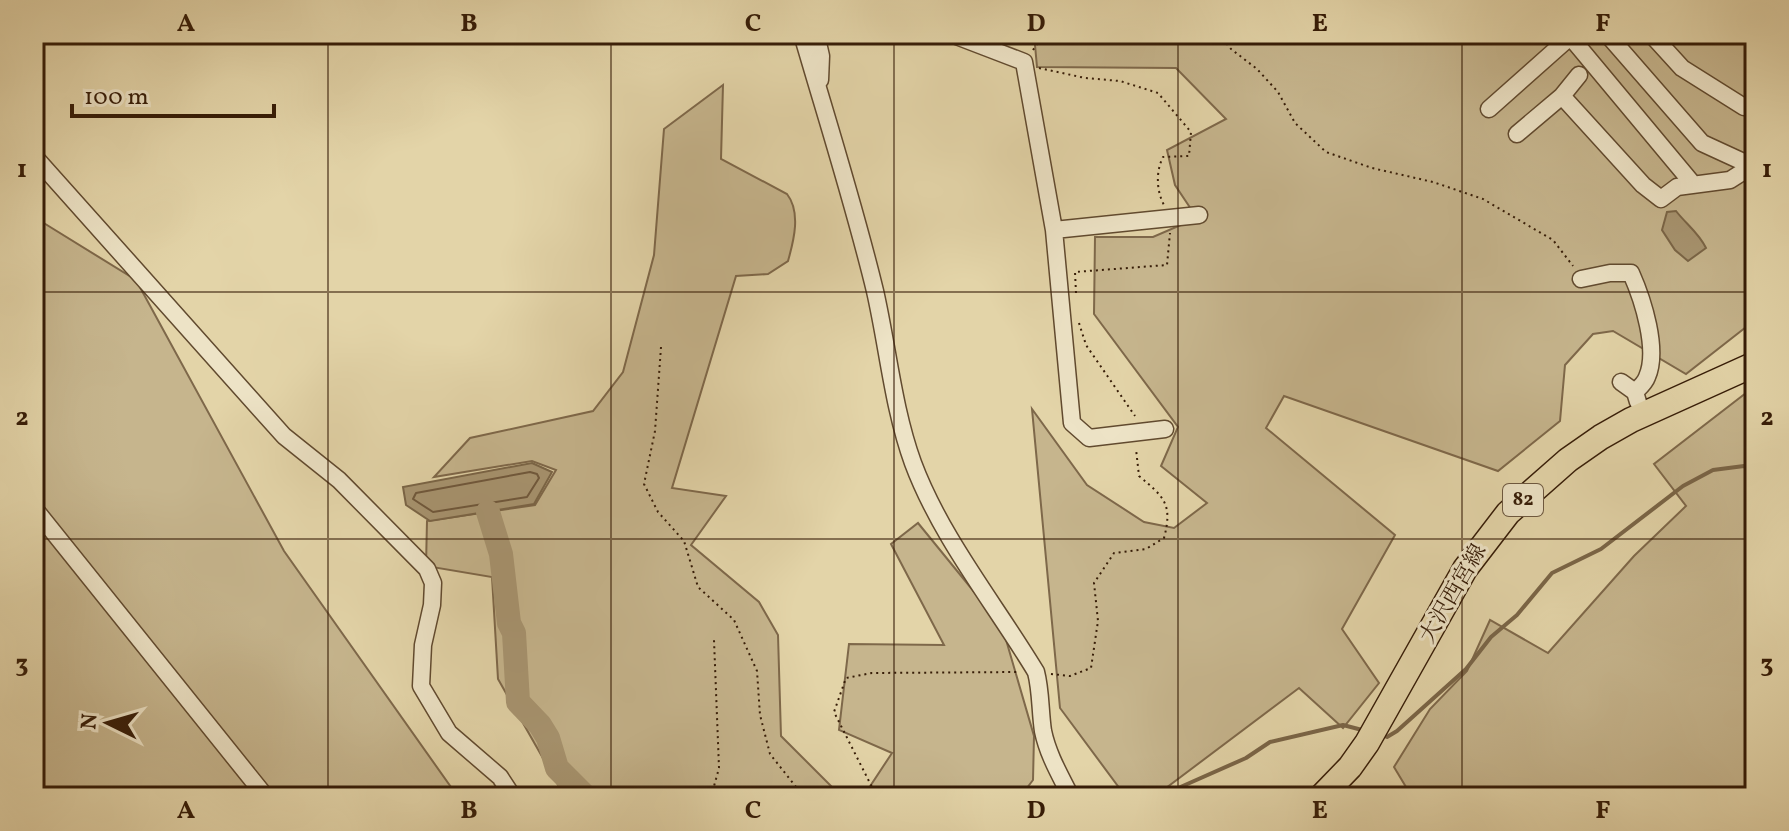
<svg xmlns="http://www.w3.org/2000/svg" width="1789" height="831" font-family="Vollkorn,'Noto Serif JP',serif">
  <rect width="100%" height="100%" fill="#e3d4a8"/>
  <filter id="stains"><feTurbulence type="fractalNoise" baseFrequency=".0025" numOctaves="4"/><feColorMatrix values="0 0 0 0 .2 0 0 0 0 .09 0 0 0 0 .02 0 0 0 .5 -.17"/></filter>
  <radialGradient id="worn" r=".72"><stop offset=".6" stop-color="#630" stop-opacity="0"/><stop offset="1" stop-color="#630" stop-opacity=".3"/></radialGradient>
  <path fill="#c6b58d" stroke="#7e684a" stroke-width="2" d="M 1034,34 L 1755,34 L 1755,320 L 1686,374 L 1613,331 L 1593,334 L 1565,365 L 1560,421 L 1498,471 L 1284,396 L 1266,428 L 1395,535 L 1342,629 L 1379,683 L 1343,728 L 1299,688 L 1154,797 L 1126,797 L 1060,708 L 1032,409 L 1087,485 L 1144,522 L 1174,528 L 1207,503 L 1161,466 L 1178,427 L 1094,314 L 1095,237 L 1153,237 L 1197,218 L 1175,185 L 1167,150 L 1226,119 L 1176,68 L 1037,67 Z
    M 723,85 L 721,159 L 787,194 C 801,212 794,240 788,261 L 768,274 L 736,276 L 672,488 L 726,496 L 691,545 L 759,602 L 778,635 L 781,736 L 842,797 L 565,797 L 498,679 L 492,577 L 426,566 L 427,521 L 535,505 L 556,470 L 532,461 L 434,477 L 470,438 L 593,411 L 623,372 L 654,255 L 664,129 Z
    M 34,217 L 136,280 L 284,551 L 458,797 L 34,797 Z
    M 1755,386 L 1755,797 L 1412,797 L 1394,767 L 1430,709 L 1467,671 L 1490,620 L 1548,653 L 1634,556 L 1686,506 L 1654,464 Z
    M 918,523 L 1002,626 L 1034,736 L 1033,780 L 1020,797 L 863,797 L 892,753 L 839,730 L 849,644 L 944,645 L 891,544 Z"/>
  <path fill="#a89571" stroke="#7a6547" stroke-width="2" d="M 1676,211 C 1686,224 1699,233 1706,248 L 1688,261 L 1675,250 L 1662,230 L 1667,212 Z
    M 532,463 L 552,472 L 534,504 L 430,521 L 406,505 L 403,487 Z"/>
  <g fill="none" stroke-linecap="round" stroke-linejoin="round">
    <path stroke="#6f583c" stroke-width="2" d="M 530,472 L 537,474 L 539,478 L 527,497 L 433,512 L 413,499 L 416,493 Z"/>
    <path stroke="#7a6547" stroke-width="4" d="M 1382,735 L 1387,737 L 1397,731 L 1466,669 L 1491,637 L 1517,615 L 1552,573 L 1601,549 L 1683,486 L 1713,470 L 1744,466 L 1755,468
      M 1165,797 L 1176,789 L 1246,758 L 1270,742 L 1343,725 L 1366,731"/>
    <path stroke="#a89571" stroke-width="24" d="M 488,512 L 501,554 L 509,623 L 514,633 L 518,702 L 540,725 L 548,738 L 557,768 L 586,797"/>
    <g stroke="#614a2f" stroke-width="19">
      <path id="street" d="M 802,34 C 827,120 854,204 875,291 C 888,348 893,408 913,463 C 941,538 995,604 1036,672 C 1041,691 1040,711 1043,731 C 1048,755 1060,775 1071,797
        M 816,34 L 821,56 L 820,80
        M 951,34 L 1024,62 L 1054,230
        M 1568,34 L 1693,184
        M 1607,34 L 1702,143 L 1752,166 L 1755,163
        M 1651,34 L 1682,68 L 1744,107 L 1755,106
        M 1562,96 L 1579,75
        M 1489,109 L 1570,37
        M 1517,134 L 1562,96 L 1643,185 L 1661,199 L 1677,187 L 1730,180 L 1752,166
        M 34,156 L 284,436 L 339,480 L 427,569 L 433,583 L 432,605 L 423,645 L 421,686 L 449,733 L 500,777 L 513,797
        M 1581,279 L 1610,273 L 1631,273 C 1643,300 1659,350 1647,377 C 1645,383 1639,388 1635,392
        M 1621,382 L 1635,392 L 1638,402
        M 1165,429 L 1089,438 L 1072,423 L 1054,230 L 1199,215
        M 34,508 L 266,797"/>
    </g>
    <g stroke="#361c07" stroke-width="27">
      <path id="primary" d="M 1321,797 L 1350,767 L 1367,743 L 1465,569 L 1508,513 L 1568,460 L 1601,437 L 1631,420 L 1755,364"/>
    </g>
    <path stroke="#361c07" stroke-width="2" stroke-dasharray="2 4" stroke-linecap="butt" d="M 1219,34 L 1231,49 L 1257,69 L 1278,92 L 1295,123 L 1326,152 L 1372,168 L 1433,182 L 1483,199 L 1553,240 L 1573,266
      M 1033,50 L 1044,34
      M 1039,68 L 1085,78 L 1120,81 L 1158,93 L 1191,132 L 1189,156 L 1163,157 C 1156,171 1156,190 1164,205
      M 1076,293 L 1075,272 L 1167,265 L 1170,233
      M 1079,323 L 1086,345 L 1135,416
      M 661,347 L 655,431 L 644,484 L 658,512 L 684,541 L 698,587 L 734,620 L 757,671 L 760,715 L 770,754 L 804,797
      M 1051,674 L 1070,676 L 1091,668 L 1098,621 L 1094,583 L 1114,553 L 1146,549 L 1164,538 C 1173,504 1164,497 1139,476 L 1136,449
      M 711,797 L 719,768 L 714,640
      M 877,797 L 834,712 L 846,678 L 872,673 L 1017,672"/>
    <use href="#street" stroke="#ede3c6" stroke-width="16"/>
    <use href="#primary" stroke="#e3d4a8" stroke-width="24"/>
  </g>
  <path fill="none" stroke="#361c07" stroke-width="2" stroke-opacity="0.55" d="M 328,34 L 328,797M 611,34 L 611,797M 894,34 L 894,797M 1178,34 L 1178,797M 1462,34 L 1462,797M 34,292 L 1755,292M 34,539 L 1755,539"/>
  <g text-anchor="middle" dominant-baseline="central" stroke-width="6" stroke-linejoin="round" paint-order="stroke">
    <rect fill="#ede3c6" stroke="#6d5840" stroke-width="2" x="1503" y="484" width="40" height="32" rx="6"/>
    <g font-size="20" font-weight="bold" fill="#361c07">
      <text x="1523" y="500">82</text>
    </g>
    <g font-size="22" fill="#361c07" stroke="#ede3c6">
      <text transform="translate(1454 594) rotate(-60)">大沢西宮線</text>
    </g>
  </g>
  <rect width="1789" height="831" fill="none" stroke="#e3d4a8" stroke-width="88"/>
  <g transform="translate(108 723) rotate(275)" stroke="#ede3c6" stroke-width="6" paint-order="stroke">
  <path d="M0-6L14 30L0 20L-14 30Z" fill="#361c07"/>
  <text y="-12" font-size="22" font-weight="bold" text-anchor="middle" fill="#361c07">N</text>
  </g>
  <path d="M72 104v12h202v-12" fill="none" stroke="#361c07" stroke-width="4"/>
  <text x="84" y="104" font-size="24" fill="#361c07" stroke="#ede3c6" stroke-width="6" paint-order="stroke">100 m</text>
  <rect x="44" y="44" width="1701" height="743" fill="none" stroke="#361c07" stroke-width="3"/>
  <g font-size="26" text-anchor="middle" font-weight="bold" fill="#361c07">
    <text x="186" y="31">A</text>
    <text x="469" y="31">B</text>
    <text x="753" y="31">C</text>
    <text x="1036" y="31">D</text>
    <text x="1320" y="31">E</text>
    <text x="1603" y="31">F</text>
    <text x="22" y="177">1</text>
    <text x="1767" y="177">1</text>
    <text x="22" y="425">2</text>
    <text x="1767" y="425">2</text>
    <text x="22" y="672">3</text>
    <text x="1767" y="672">3</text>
    <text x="186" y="818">A</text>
    <text x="469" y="818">B</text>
    <text x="753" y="818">C</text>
    <text x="1036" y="818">D</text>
    <text x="1320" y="818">E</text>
    <text x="1603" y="818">F</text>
  </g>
  <rect width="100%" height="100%" filter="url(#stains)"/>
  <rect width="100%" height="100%" fill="url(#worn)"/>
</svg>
